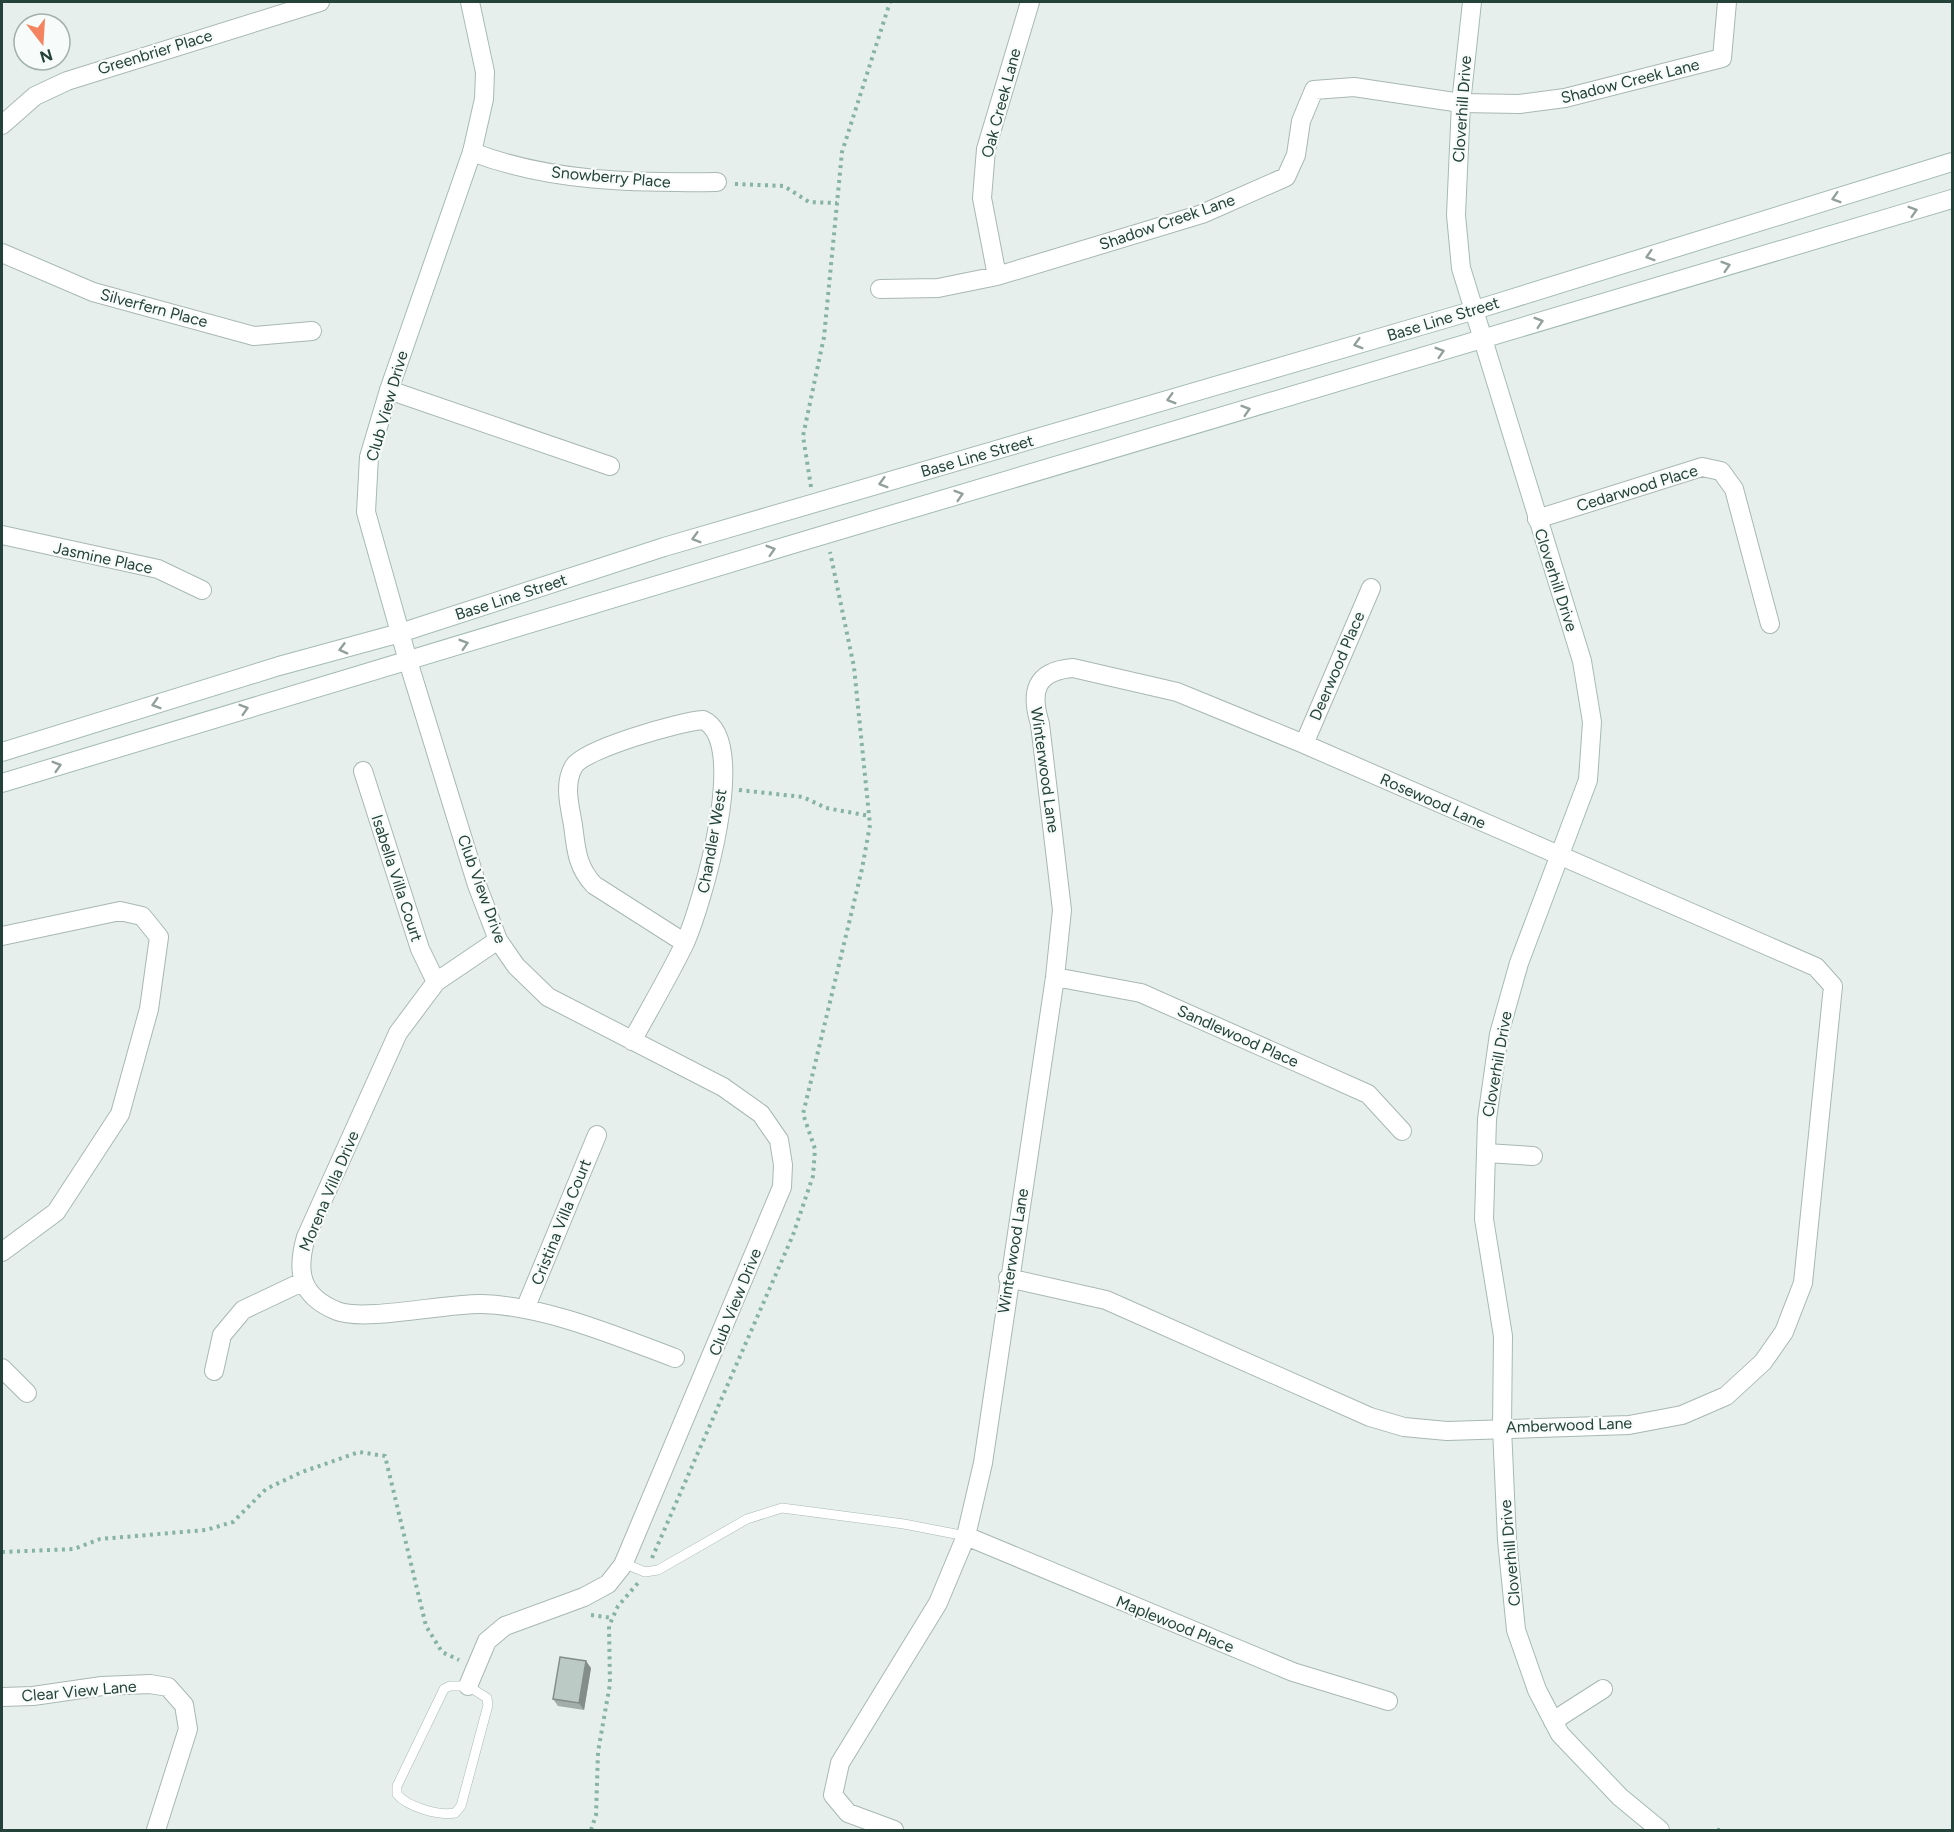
<svg xmlns="http://www.w3.org/2000/svg" width="1954" height="1832" font-family="Figtree,sans-serif">
  <rect width="100%" height="100%" fill="#e6efeb"/>
  <g fill="none" stroke-linecap="round" stroke-linejoin="round">
    <g stroke="#a8b8b2" stroke-width="10">
      <path id="lane" d="M 623,1563 L 645,1572 L 658,1570 L 747,1519 L 782,1508 L 904,1524 L 966,1536
        M 450,1686 L 468,1686 L 487,1698 L 488,1705 L 461,1806 L 455,1813 C 439,1816 407,1807 397,1794 L 397,1786 L 444,1689 Z"/>
    </g>
    <g stroke="#a8b8b2" stroke-width="20">
      <path id="street" d="M 2,125 L 35,96 L 67,81 L 320,2
        M 472,152 C 550,182 634,183 717,182
        M 2,253 L 93,292 L 254,336 L 312,331
        M 997,276 L 982,198 L 986,149 L 1030,2
        M 880,289 L 938,288 L 997,276 L 1202,214 L 1286,177 L 1296,155 L 1301,121 L 1314,90 L 1354,87 L 1461,103 L 1519,104 L 1565,98 L 1722,58 L 1727,2
        M 389,390 L 610,466
        M 1537,519 L 1702,467 L 1721,471 L 1734,489 L 1770,624
        M 2,535 L 158,569 L 202,590
        M 408,661 L 477,885 L 498,940 L 516,966 L 548,997 L 723,1087 L 761,1114 L 779,1140 L 783,1165 L 782,1187 L 623,1565 L 608,1584 L 584,1597 L 505,1626 L 487,1641 L 468,1686
        M 1304,744 L 1371,588
        M 363,771 L 420,949 L 436,982
        M 2,936 L 120,911 L 142,916 L 159,937 L 149,1009 L 120,1114 L 56,1212 L 2,1252
        M 498,940 L 436,982 L 398,1033 L 306,1237 C 296,1272 300,1296 337,1311 C 365,1322 446,1303 482,1304 C 546,1306 616,1336 675,1358
        M 1055,977 L 1141,993 L 1368,1094 L 1402,1131
        M 632,1041 C 650,1008 669,976 685,943 C 701,907 751,741 703,720 C 682,721 584,749 574,766 C 563,784 570,807 573,825 C 576,849 577,867 594,885 L 685,943
        M 1486,1153 L 1533,1156
        M 525,1309 L 597,1135
        M 2,1368 L 27,1393
        M 214,1371 L 222,1335 L 243,1310 L 302,1282
        M 966,1536 L 1293,1672 L 1388,1701
        M 2,1697 L 33,1696 L 102,1686 L 150,1684 L 168,1687 L 184,1705 L 188,1729 L 156,1830
        M 1553,1721 L 1603,1689
        M 894,1830 L 848,1813 L 833,1795 L 840,1763 L 938,1603 L 966,1536 L 983,1463 L 1055,977 L 1062,910 L 1040,724 C 1030,692 1035,671 1073,668 L 1177,692 L 1304,744 L 1816,967 L 1833,986 L 1803,1283 L 1784,1332 L 1763,1362 L 1726,1396 L 1682,1415 L 1629,1425 L 1447,1431 L 1404,1427 L 1370,1417 L 1106,1300 L 1008,1278"/>
    </g>
    <g stroke="#a4bbb3" stroke-width="20">
      <path id="secondary" d="M 1472,2 L 1461,103 L 1456,215 L 1461,268 L 1582,661 L 1592,722 L 1588,780 L 1519,963 L 1499,1034 L 1487,1119 L 1484,1219 L 1503,1336 L 1502,1428 L 1507,1540 L 1516,1630 L 1537,1690 L 1560,1734 L 1620,1797 L 1660,1830
        M 408,661 L 366,512 L 369,457 L 389,390 L 472,152 L 484,99 L 485,72 L 470,2
        M 2,752 L 279,666 L 400,633 L 664,547 L 1475,310 L 1952,162
        M 2,783 L 790,545 L 1952,199"/>
    </g>
    <path stroke="#86b3a5" stroke-width="4" stroke-dasharray="3 4.5" stroke-linecap="butt" d="M 735,184 L 784,186 L 809,202 L 837,203
      M 811,487 L 803,436 L 824,337 L 842,152 L 890,2
      M 739,790 L 803,797 L 826,808 L 870,816
      M 2,1552 L 74,1549 L 100,1539 L 206,1530 L 233,1522 L 266,1489 L 302,1472 L 359,1452 L 385,1456 L 426,1626 L 442,1652 L 459,1660
      M 652,1558 L 793,1235 L 813,1176 L 815,1149 L 803,1114 L 862,869 L 870,825 L 854,667 L 830,552
      M 591,1615 L 613,1618
      M 591,1830 L 596,1815 L 598,1752 L 610,1684 L 609,1626 L 618,1606 L 638,1583
      M 1717,1830 L 1723,1830"/>
    <use href="#lane" stroke="#fff" stroke-width="9"/>
    <use href="#street" stroke="#fff" stroke-width="18"/>
    <use href="#secondary" stroke="#fff" stroke-width="18"/>
  </g>
  <path fill="#a1aea9" d="M 591,1668 L 584,1710 L 558,1706 L 553,1699 Z"/>
  <path fill="#838d89" d="M 586,1661 L 591,1668 L 584,1710 L 579,1703 Z"/>
  <path fill="#bbcac4" stroke="#838d89" stroke-width="1.5" d="M 560,1657 L 586,1661 L 579,1703 L 553,1699 Z"/>
  <defs><path id="oneway-chevron" d="M-2-3.5L2.5 0L-2 3.5" fill="none" stroke-width="1.6" stroke-linecap="round" stroke-linejoin="round" transform="scale(1.5)"/></defs>
  <g stroke="#92a09c">
    <use href="#oneway-chevron" transform="translate(1836 198) rotate(163)"/>
    <use href="#oneway-chevron" transform="translate(1913 211) rotate(-17)"/>
    <use href="#oneway-chevron" transform="translate(1650 256) rotate(163)"/>
    <use href="#oneway-chevron" transform="translate(1726 266) rotate(-17)"/>
    <use href="#oneway-chevron" transform="translate(1539 322) rotate(-17)"/>
    <use href="#oneway-chevron" transform="translate(1358 344) rotate(164)"/>
    <use href="#oneway-chevron" transform="translate(1440 352) rotate(-17)"/>
    <use href="#oneway-chevron" transform="translate(1171 399) rotate(164)"/>
    <use href="#oneway-chevron" transform="translate(1246 410) rotate(-17)"/>
    <use href="#oneway-chevron" transform="translate(883 483) rotate(164)"/>
    <use href="#oneway-chevron" transform="translate(959 495) rotate(-17)"/>
    <use href="#oneway-chevron" transform="translate(696 538) rotate(164)"/>
    <use href="#oneway-chevron" transform="translate(771 550) rotate(-17)"/>
    <use href="#oneway-chevron" transform="translate(464 644) rotate(-17)"/>
    <use href="#oneway-chevron" transform="translate(343 649) rotate(165)"/>
    <use href="#oneway-chevron" transform="translate(156 704) rotate(163)"/>
    <use href="#oneway-chevron" transform="translate(244 709) rotate(-17)"/>
    <use href="#oneway-chevron" transform="translate(57 766) rotate(-17)"/>
  </g>
  <g text-anchor="middle" dominant-baseline="central" stroke-width="4.5" stroke-linejoin="round" paint-order="stroke">
    <g font-size="16" fill="#24423a" stroke="#f7fbf9">
      <text transform="translate(155 52) rotate(-17)">Greenbrier Place</text>
      <text transform="translate(1630 81) rotate(-14)">Shadow Creek Lane</text>
      <text transform="translate(1001 103) rotate(-75)">Oak Creek Lane</text>
      <text transform="translate(1462 109) rotate(-86)">Cloverhill Drive</text>
      <text transform="translate(611 177) rotate(5)">Snowberry Place</text>
      <text transform="translate(1167 222) rotate(-19)">Shadow Creek Lane</text>
      <text transform="translate(154 308) rotate(15)">Silverfern Place</text>
      <text transform="translate(1443 319) rotate(-17)">Base Line Street</text>
      <text transform="translate(387 406) rotate(-74)">Club View Drive</text>
      <text transform="translate(977 456) rotate(-16)">Base Line Street</text>
      <text transform="translate(1637 488) rotate(-17)">Cedarwood Place</text>
      <text transform="translate(103 558) rotate(12)">Jasmine Place</text>
      <text transform="translate(1556 580) rotate(72)">Cloverhill Drive</text>
      <text transform="translate(511 597) rotate(-18)">Base Line Street</text>
      <text transform="translate(1337 666) rotate(-67)">Deerwood Place</text>
      <text transform="translate(1045 770) rotate(82)">Winterwood Lane</text>
      <text transform="translate(1433 801) rotate(24)">Rosewood Lane</text>
      <text transform="translate(712 841) rotate(-80)">Chandler West</text>
      <text transform="translate(397 878) rotate(72)">Isabella Villa Court</text>
      <text transform="translate(482 889) rotate(70)">Club View Drive</text>
      <text transform="translate(1238 1036) rotate(24)">Sandlewood Place</text>
      <text transform="translate(1497 1064) rotate(-80)">Cloverhill Drive</text>
      <text transform="translate(329 1191) rotate(-67)">Morena Villa Drive</text>
      <text transform="translate(561 1222) rotate(-68)">Cristina Villa Court</text>
      <text transform="translate(1013 1251) rotate(-81)">Winterwood Lane</text>
      <text transform="translate(735 1302) rotate(-68)">Club View Drive</text>
      <text transform="translate(1569 1425) rotate(-2)">Amberwood Lane</text>
      <text transform="translate(1510 1553) rotate(-95)">Cloverhill Drive</text>
      <text transform="translate(1175 1624) rotate(22)">Maplewood Place</text>
      <text transform="translate(79 1691) rotate(-5)">Clear View Lane</text>
    </g>
  </g>
  <rect width="1954" height="1832" fill="none" stroke="#24423a" stroke-width="6"/>
  <g transform="translate(42 42) rotate(163)"><circle r="28" fill="#f7fbf9" stroke="#a3b1ad" stroke-width="1.5"/>
  <path d="M0-4.5L10 22L0 15L-10 22Z" fill="#f4845f"/>
  <text y="-9" font-size="16" font-weight="bold" text-anchor="middle" fill="#24423a">N</text>
  </g>
</svg>
